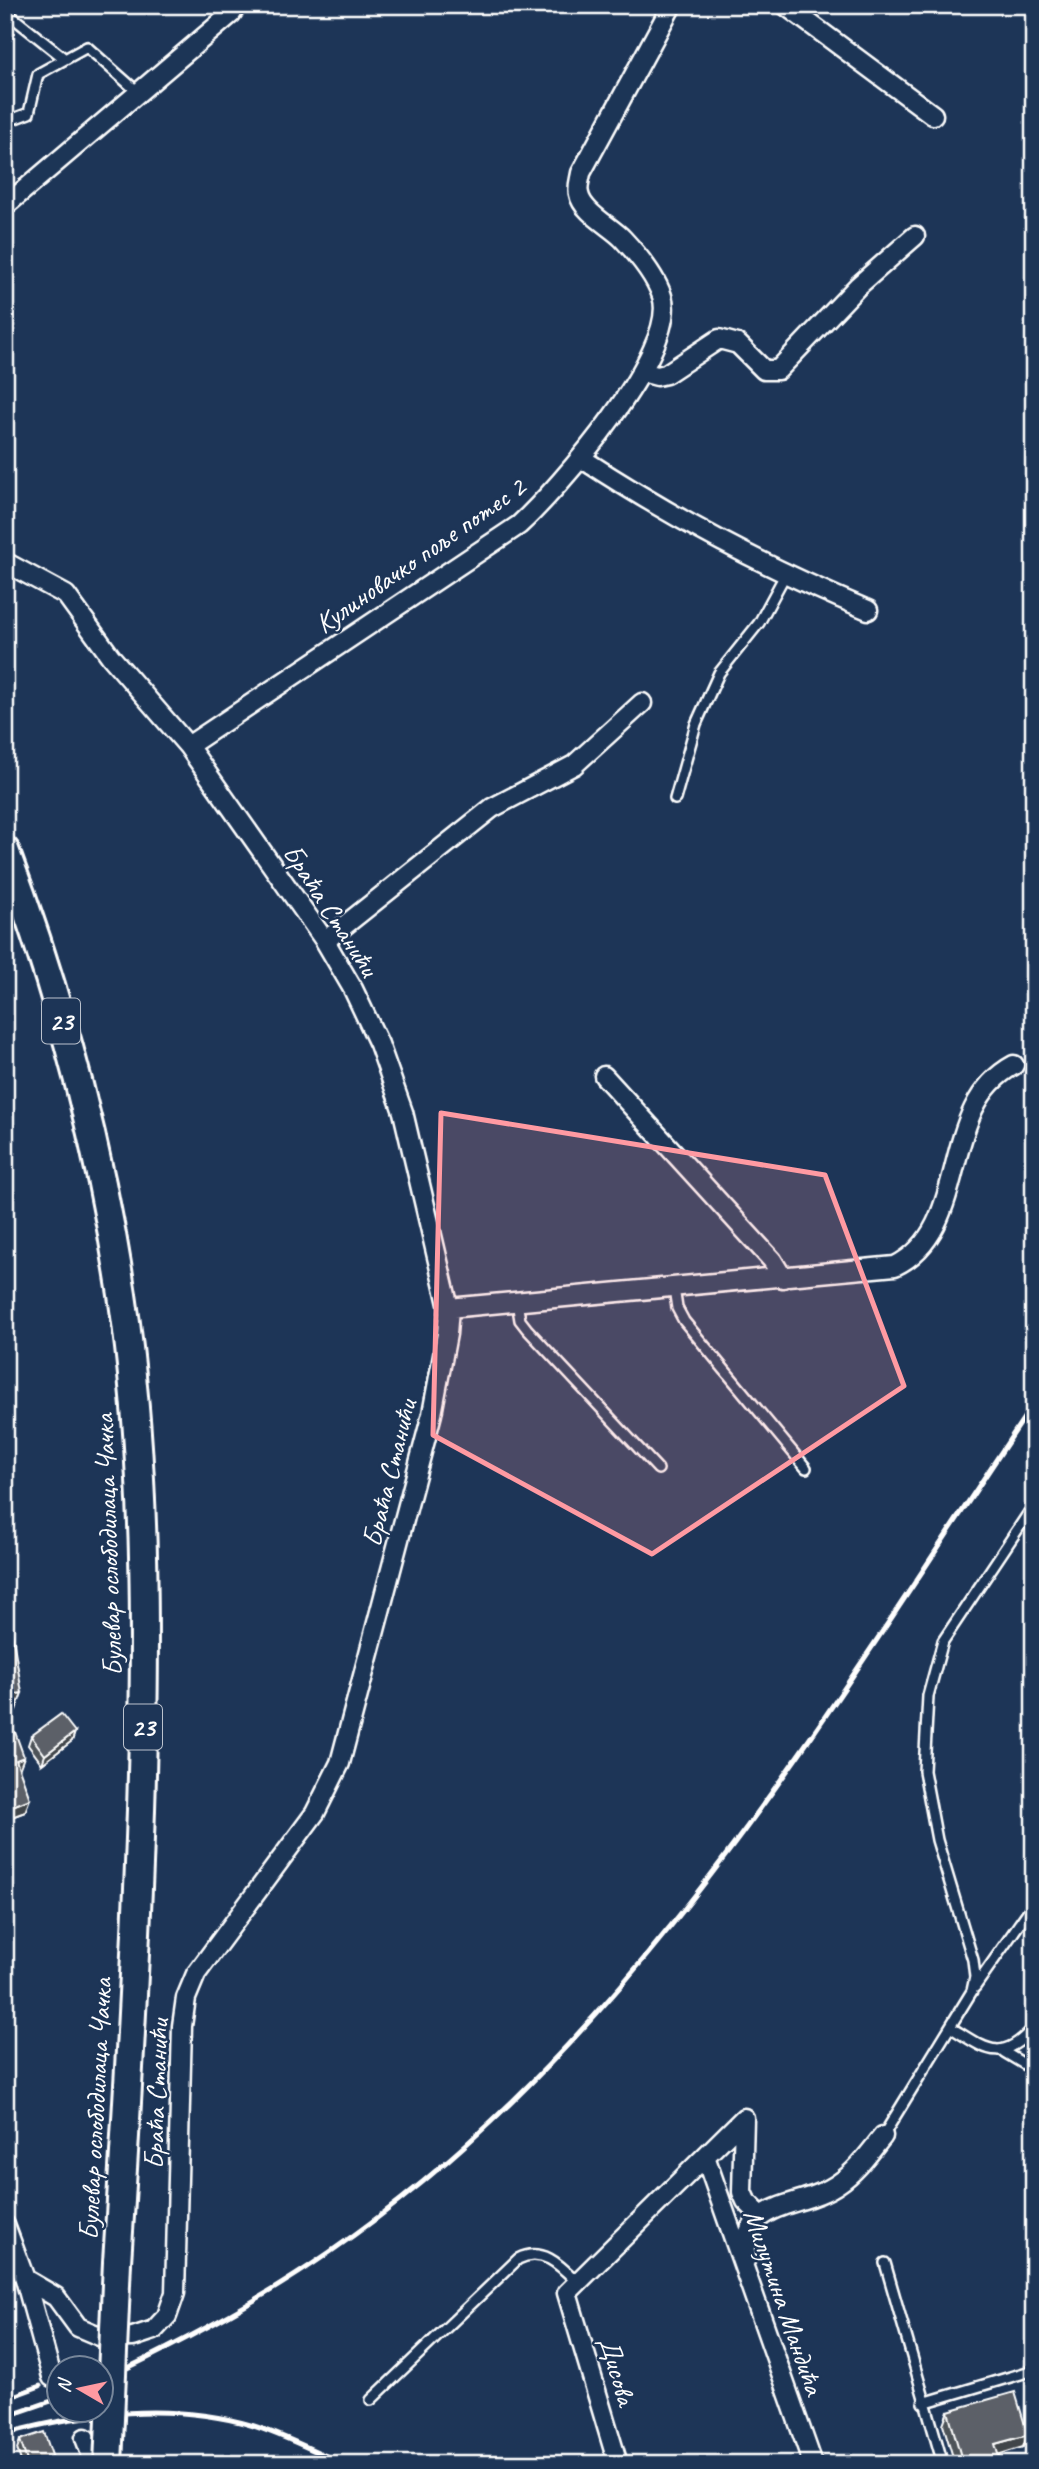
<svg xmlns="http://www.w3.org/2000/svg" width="1039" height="2469" font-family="Caveat,sans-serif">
  <rect width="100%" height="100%" fill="#1d3557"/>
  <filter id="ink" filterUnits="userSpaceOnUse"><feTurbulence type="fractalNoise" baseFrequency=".0143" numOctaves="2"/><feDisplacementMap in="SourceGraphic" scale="14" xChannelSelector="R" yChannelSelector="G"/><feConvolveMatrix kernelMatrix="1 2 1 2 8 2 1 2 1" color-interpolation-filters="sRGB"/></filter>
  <g filter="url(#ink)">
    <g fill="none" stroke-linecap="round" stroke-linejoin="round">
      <g stroke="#fff" stroke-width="14">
        <path id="service" d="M 5,11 L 65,59
          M 5,122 L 29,113 L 38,74 L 87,47 L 140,94
          M 675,799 L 696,724 L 719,673 L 759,623 L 785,575
          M 674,1288 L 677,1308 L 684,1321 L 806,1468
          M 517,1302 L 520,1320 L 527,1329 L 658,1469
          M 975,1987 L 1034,1903
          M 950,2027 C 986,2049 1001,2065 1034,2027
          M 1004,2052 L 1034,2070
          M 883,2136 L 972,1991 L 975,1977 L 973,1960 L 937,1840 L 924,1771 L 928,1696 L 943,1641 L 1034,1505
          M 885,2263 L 943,2464
          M 371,2400 L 518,2259 C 543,2246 561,2266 578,2283
          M 923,2403 L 1034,2370"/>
      </g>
      <g stroke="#fff" stroke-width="23">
        <path id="minor" d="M 785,5 L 933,115
          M 5,206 L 231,14 L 237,5
          M 642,372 L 657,376 L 666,374 L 719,339 L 738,344 L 764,370 L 778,370 L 858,286 L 915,236
          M 581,458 C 676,520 763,566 868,610
          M 5,562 L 66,595 L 111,657 L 188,746 L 325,941 L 353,989 L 379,1044 L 403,1112 L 449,1308 L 447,1334 L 432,1414 L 340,1763 L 315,1813 L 196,1974 L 186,1998 L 182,2026 L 175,2293 L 167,2316 L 154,2330 L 133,2337 L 104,2338 L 78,2327 L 56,2297 L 25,2279
          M 188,746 L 519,525 C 558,489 680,350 662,296 C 655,275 638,255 623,239 C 612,227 582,212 579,194 C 577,187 580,180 581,173 L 672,5
          M 325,941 L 492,808 L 574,765 L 642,703
          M 604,1076 L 772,1260 L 783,1278
          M 449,1308 L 895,1266 C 973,1228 936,1107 1014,1065
          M 744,2118 L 742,2192 L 746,2201 L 760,2215
          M 706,2159 L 813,2464
          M 5,2225 L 25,2279 L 52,2377
          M 746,2259 C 740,2198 802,2210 839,2183 C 857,2171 870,2152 883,2136
          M 85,2438 L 95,2464
          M 618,2464 L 567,2293 L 744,2118"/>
      </g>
      <g stroke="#fff" stroke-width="32">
        <path id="primary" d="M 5,850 C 61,998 105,1166 126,1323 C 147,1485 146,1647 141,1810 C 136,1961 127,2111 117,2262"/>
      </g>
      <use href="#service" stroke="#1d3557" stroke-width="9"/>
      <use href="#minor" stroke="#1d3557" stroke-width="18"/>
      <use href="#primary" stroke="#1d3557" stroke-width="26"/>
      <path stroke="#fff" stroke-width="5" d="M 102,2380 C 181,2343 258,2302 330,2252 C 638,2040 829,1707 1034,1403
        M 5,2399 L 40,2386
        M 5,2417 L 60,2398
        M 5,2434 C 84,2412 174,2402 254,2426 C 285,2436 313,2450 343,2464"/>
      <g stroke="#fff" stroke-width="32" stroke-linecap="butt">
        <path id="primary-bridge" d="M 108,2464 L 117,2262"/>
      </g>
      <use href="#primary-bridge" stroke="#1d3557" stroke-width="26"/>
    </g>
    <path fill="#4e5359" stroke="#fff" stroke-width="2" d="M 75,1732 L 72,1741 L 42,1764 L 28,1745 L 31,1736 Z
      M 5,1735 L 19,1770 L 25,1812 L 6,1819 Z
      M 948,2411 L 1028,2435 L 1023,2447 L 998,2454 L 1001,2464 L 955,2464 L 943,2424 Z
      M 20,2440 L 55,2464 L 22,2464 L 17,2449 Z"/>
    <path fill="#404448" stroke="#fff" stroke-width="2" d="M 12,65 L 6,82 L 5,82 L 5,68 Z
      M 22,1693 L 16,1710 L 5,1712 L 5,1696 Z
      M 75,1732 L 72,1741 L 42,1764 L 45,1755 Z
      M 24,1757 L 19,1770 L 16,1760 Z
      M 30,1799 L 25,1812 L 6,1819 L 10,1807 Z
      M 1028,2435 L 1023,2447 L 991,2457 L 995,2444 Z"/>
    <path fill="#5b6167" stroke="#fff" stroke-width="2" d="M 5,49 L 12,65 L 5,68 Z
      M 5,1590 L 22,1693 L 5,1696 Z
      M 61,1714 L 75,1732 L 45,1755 L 31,1736 Z
      M 15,1732 L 24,1757 L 16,1760 L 30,1799 L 10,1807 L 5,1793 L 5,1735 Z
      M 1015,2392 L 1028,2435 L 995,2444 L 1001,2464 L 963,2464 L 948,2411 Z
      M 44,2432 L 55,2464 L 28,2464 L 20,2440 Z"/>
  </g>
  <path fill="#ff9aa2" fill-opacity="0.2" stroke="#ff9aa2" stroke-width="5" stroke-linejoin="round" d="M 441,1113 L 825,1175 L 904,1386 L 652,1554 L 433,1435 Z"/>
  <g text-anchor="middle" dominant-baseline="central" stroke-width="5" stroke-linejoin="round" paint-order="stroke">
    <g fill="#1d3557" stroke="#bbc2cd" stroke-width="2">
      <rect x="42" y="998.5" width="38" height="45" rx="5"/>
      <rect x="124" y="1704.5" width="38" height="45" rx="5"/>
    </g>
    <g font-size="26" font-weight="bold" fill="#fff">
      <text x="61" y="1021">23</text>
      <text x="143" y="1727">23</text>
    </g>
    <g font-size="28" fill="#fff" stroke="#1d3557">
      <text transform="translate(420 555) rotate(-35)">Кулиновачко поље потес 2</text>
      <text transform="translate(331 910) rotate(57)">Браћа Станићи</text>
      <text transform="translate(389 1473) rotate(-76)">Браћа Станићи</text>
      <text transform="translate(108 1545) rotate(-92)">Булевар ослободилаца Чачка</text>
      <text transform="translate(156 2094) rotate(-88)">Браћа Станићи</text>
      <text transform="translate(95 2109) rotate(-87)">Булевар ослободилаца Чачка</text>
      <text transform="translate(784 2302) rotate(71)">Милутина Мандића</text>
      <text transform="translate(618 2371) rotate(74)">Дисова</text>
    </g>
  </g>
  <rect width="1039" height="2469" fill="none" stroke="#1d3557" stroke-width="28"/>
  <rect x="14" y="14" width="1011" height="2441" fill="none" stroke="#fff" stroke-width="2.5" filter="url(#ink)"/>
  <g transform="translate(80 2389) rotate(279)"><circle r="33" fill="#1d3557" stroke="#77869a" stroke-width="2"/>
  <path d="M0-5L12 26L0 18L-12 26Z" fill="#ff9aa2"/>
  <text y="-10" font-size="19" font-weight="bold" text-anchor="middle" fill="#ffffff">N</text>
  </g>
</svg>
